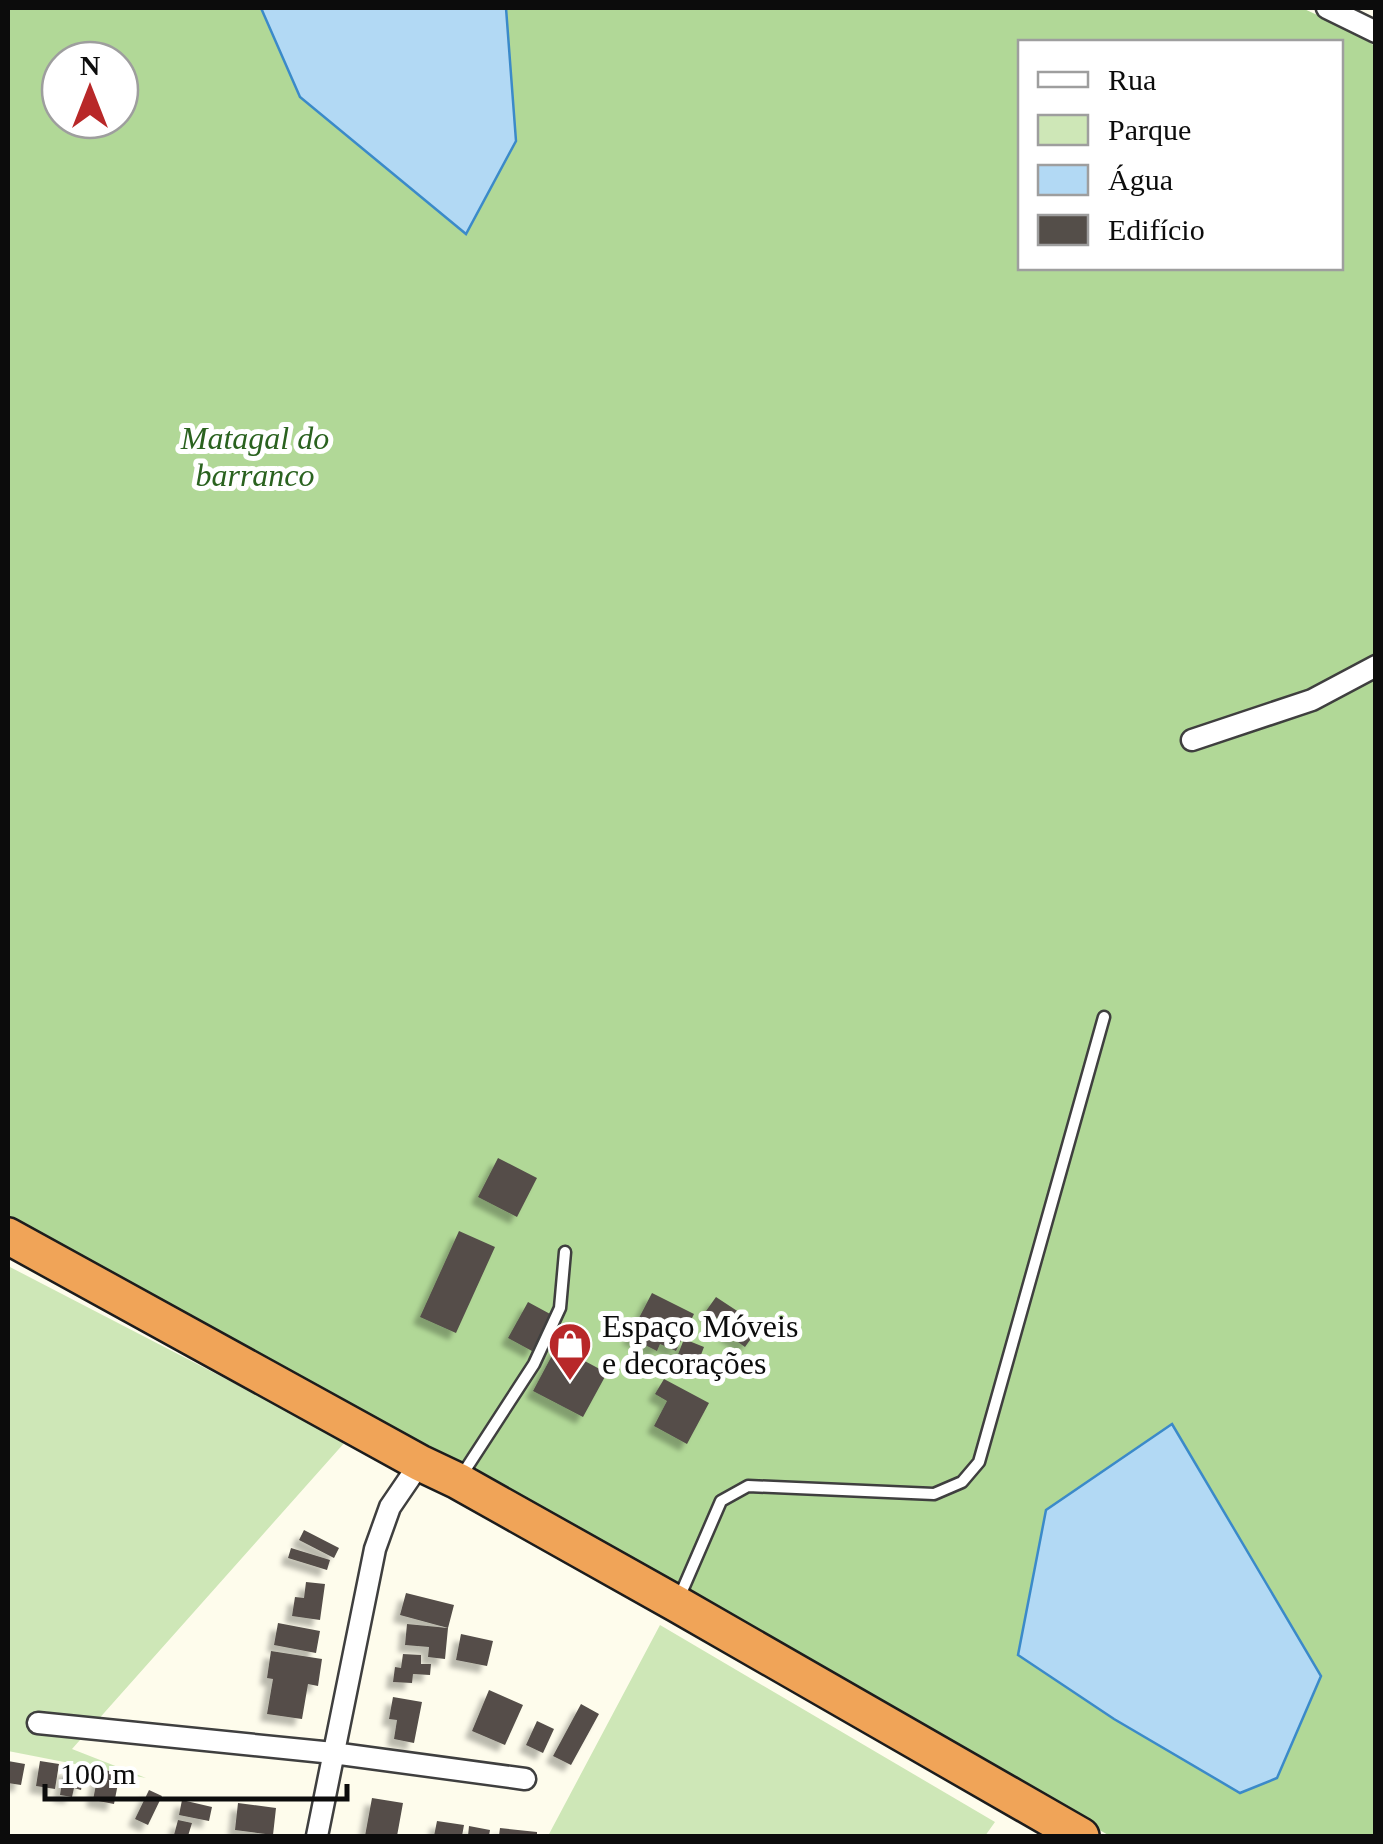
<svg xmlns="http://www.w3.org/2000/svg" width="1383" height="1844" font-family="Georgia,serif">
  <defs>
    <filter id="shadow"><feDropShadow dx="-7" dy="7" stdDeviation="2.5" flood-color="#0004"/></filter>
  </defs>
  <rect width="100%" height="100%" fill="#fefcec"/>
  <path fill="#cee7b7" d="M 8,1266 L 346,1441 L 72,1749 L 146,1778 L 8,1751 Z
    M 660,1625 L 995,1822 L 985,1836 L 548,1836 Z"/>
  <path fill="#b1d897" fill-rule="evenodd" d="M 8,8 L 1302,8 L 1350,30 L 1375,46 L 1375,1836 L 1110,1836 L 498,1489 L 8,1216 ZM 1021,42 L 1340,42 L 1340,268 L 1021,268 ZM 60,60 L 120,60 L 120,120 L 60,120 Z"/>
  <path fill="#b2d9f4" stroke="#3b8ac9" stroke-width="2.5" d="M 261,8 L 506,8 L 516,141 L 466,234 L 300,97 Z
    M 1172,1424 L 1321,1676 L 1277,1778 L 1240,1793 L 1114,1719 L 1018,1655 L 1046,1510 Z"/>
  <path fill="#544e49" filter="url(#shadow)" d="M 498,1158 L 537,1178 L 517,1217 L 478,1197 Z
    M 459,1231 L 495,1247 L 456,1333 L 420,1317 Z
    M 652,1293 L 694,1314 L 676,1351 L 660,1344 L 657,1351 L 629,1337 Z
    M 716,1297 L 760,1326 L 745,1347 L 725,1333 L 729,1326 L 706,1311 Z
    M 528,1302 L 552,1315 L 532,1351 L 508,1338 Z
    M 684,1339 L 704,1347 L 697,1365 L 677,1357 Z
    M 557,1346 L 607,1373 L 583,1417 L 533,1391 Z
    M 664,1379 L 709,1403 L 687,1444 L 654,1426 L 667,1401 L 655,1394 Z
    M 304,1530 L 339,1548 L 334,1558 L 299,1540 Z
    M 291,1548 L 330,1560 L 327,1570 L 288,1558 Z
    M 306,1582 L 325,1584 L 320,1620 L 292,1616 L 295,1597 L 304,1598 Z
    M 406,1593 L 454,1605 L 448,1628 L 445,1659 L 428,1657 L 429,1647 L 405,1645 L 407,1624 L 448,1628 L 400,1615 Z
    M 278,1623 L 320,1631 L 316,1653 L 274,1645 Z
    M 461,1634 L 493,1641 L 487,1666 L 456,1660 Z
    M 271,1651 L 322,1659 L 318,1686 L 308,1684 L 302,1719 L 267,1714 L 273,1679 L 267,1678 Z
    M 403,1654 L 421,1655 L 421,1664 L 431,1664 L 430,1675 L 413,1674 L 412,1683 L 393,1682 L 395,1667 L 401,1668 Z
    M 489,1690 L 523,1705 L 505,1745 L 472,1731 Z
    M 393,1697 L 422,1702 L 414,1743 L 394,1739 L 397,1720 L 389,1719 Z
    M 581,1704 L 599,1714 L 571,1765 L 553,1756 Z
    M 537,1721 L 554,1729 L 543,1753 L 526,1745 Z
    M 8,1761 L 25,1764 L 21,1785 L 8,1783 Z
    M 40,1761 L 59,1764 L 55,1789 L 36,1786 Z
    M 64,1768 L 84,1772 L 81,1790 L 74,1788 L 72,1797 L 60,1795 Z
    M 99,1769 L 120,1773 L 114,1804 L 93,1800 Z
    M 149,1790 L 162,1796 L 148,1825 L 135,1819 Z
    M 372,1798 L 403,1803 L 397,1836 L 365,1836 Z
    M 182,1800 L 212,1807 L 209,1821 L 179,1815 Z
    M 238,1803 L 276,1808 L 273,1835 L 235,1830 Z
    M 178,1820 L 192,1823 L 188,1836 L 174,1835 Z
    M 437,1821 L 464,1825 L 462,1836 L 434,1836 Z
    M 469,1826 L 490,1830 L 489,1836 L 468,1836 Z
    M 500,1828 L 537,1832 L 537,1836 L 499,1836 Z"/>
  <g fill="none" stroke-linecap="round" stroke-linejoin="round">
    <g stroke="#3f3f3f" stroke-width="15">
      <path id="lane" d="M 460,1478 L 534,1364 L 560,1308 L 565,1252
        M 679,1598 L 721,1501 L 748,1486 L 934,1494 L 962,1482 L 979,1462 L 1104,1017"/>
    </g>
    <g stroke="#3f3f3f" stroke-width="25">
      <path id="street" d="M 1327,8 L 1376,32
        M 1192,740 L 1312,700 L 1376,666
        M 38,1723 L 333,1753 L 525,1779
        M 317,1836 L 375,1549 L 390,1507 L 420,1463"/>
    </g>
    <g stroke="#1d1d1d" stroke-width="40">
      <path id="highway" d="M 8,1236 L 420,1463 L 458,1481 L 677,1604 L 1081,1836"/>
    </g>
    <use href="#lane" stroke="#fff" stroke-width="10"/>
    <use href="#street" stroke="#fff" stroke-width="20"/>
    <use href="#highway" stroke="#f0a458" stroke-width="35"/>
  </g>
  <defs>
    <g id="shop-pin" transform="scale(2.25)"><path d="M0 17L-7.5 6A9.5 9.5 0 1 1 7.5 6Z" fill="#b82829" stroke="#fff"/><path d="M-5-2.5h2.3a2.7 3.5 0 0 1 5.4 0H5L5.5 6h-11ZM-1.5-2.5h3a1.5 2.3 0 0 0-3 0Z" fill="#fff"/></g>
  </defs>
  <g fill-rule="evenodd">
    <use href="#shop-pin" x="570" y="1344"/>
  </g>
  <g text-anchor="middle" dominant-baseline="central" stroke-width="10" stroke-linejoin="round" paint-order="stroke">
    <g font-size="32" font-style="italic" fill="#2a621f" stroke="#fff">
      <text x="255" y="438">Matagal do<tspan x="255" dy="37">barranco</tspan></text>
    </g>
    <g font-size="32" fill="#0c0c0c" stroke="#fff" text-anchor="start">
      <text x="602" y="1326">Espaço Móveis<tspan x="602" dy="37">e decorações</tspan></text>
    </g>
  </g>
  <rect width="1383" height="1844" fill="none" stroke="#0c0c0c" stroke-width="20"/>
  <rect x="1018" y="40" width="325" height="230" fill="#ffffff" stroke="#9e9e9e" stroke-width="2.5"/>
  <rect x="1038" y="72" width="50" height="15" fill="#ffffff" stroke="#9e9e9e" stroke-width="2.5"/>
  <text x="1108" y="90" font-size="30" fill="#0c0c0c">Rua</text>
  <rect x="1038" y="115" width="50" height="30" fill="#cee7b7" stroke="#9e9e9e" stroke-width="2.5"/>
  <text x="1108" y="140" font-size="30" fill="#0c0c0c">Parque</text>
  <rect x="1038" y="165" width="50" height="30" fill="#b2d9f4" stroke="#9e9e9e" stroke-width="2.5"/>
  <text x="1108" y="190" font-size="30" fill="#0c0c0c">Água</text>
  <rect x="1038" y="215" width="50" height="30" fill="#544e49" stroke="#9e9e9e" stroke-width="2.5"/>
  <text x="1108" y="240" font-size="30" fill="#0c0c0c">Edifício</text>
  <g transform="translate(90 90)"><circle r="48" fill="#ffffff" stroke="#9e9e9e" stroke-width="2.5"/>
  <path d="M0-8L18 38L0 25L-18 38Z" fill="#b82829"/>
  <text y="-15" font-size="28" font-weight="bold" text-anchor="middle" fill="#0c0c0c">N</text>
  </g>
  <path d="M45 1784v15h302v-15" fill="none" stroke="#0c0c0c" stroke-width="5"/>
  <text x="60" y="1784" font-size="30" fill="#0c0c0c" stroke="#ffffff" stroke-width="8" paint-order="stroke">100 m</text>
</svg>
